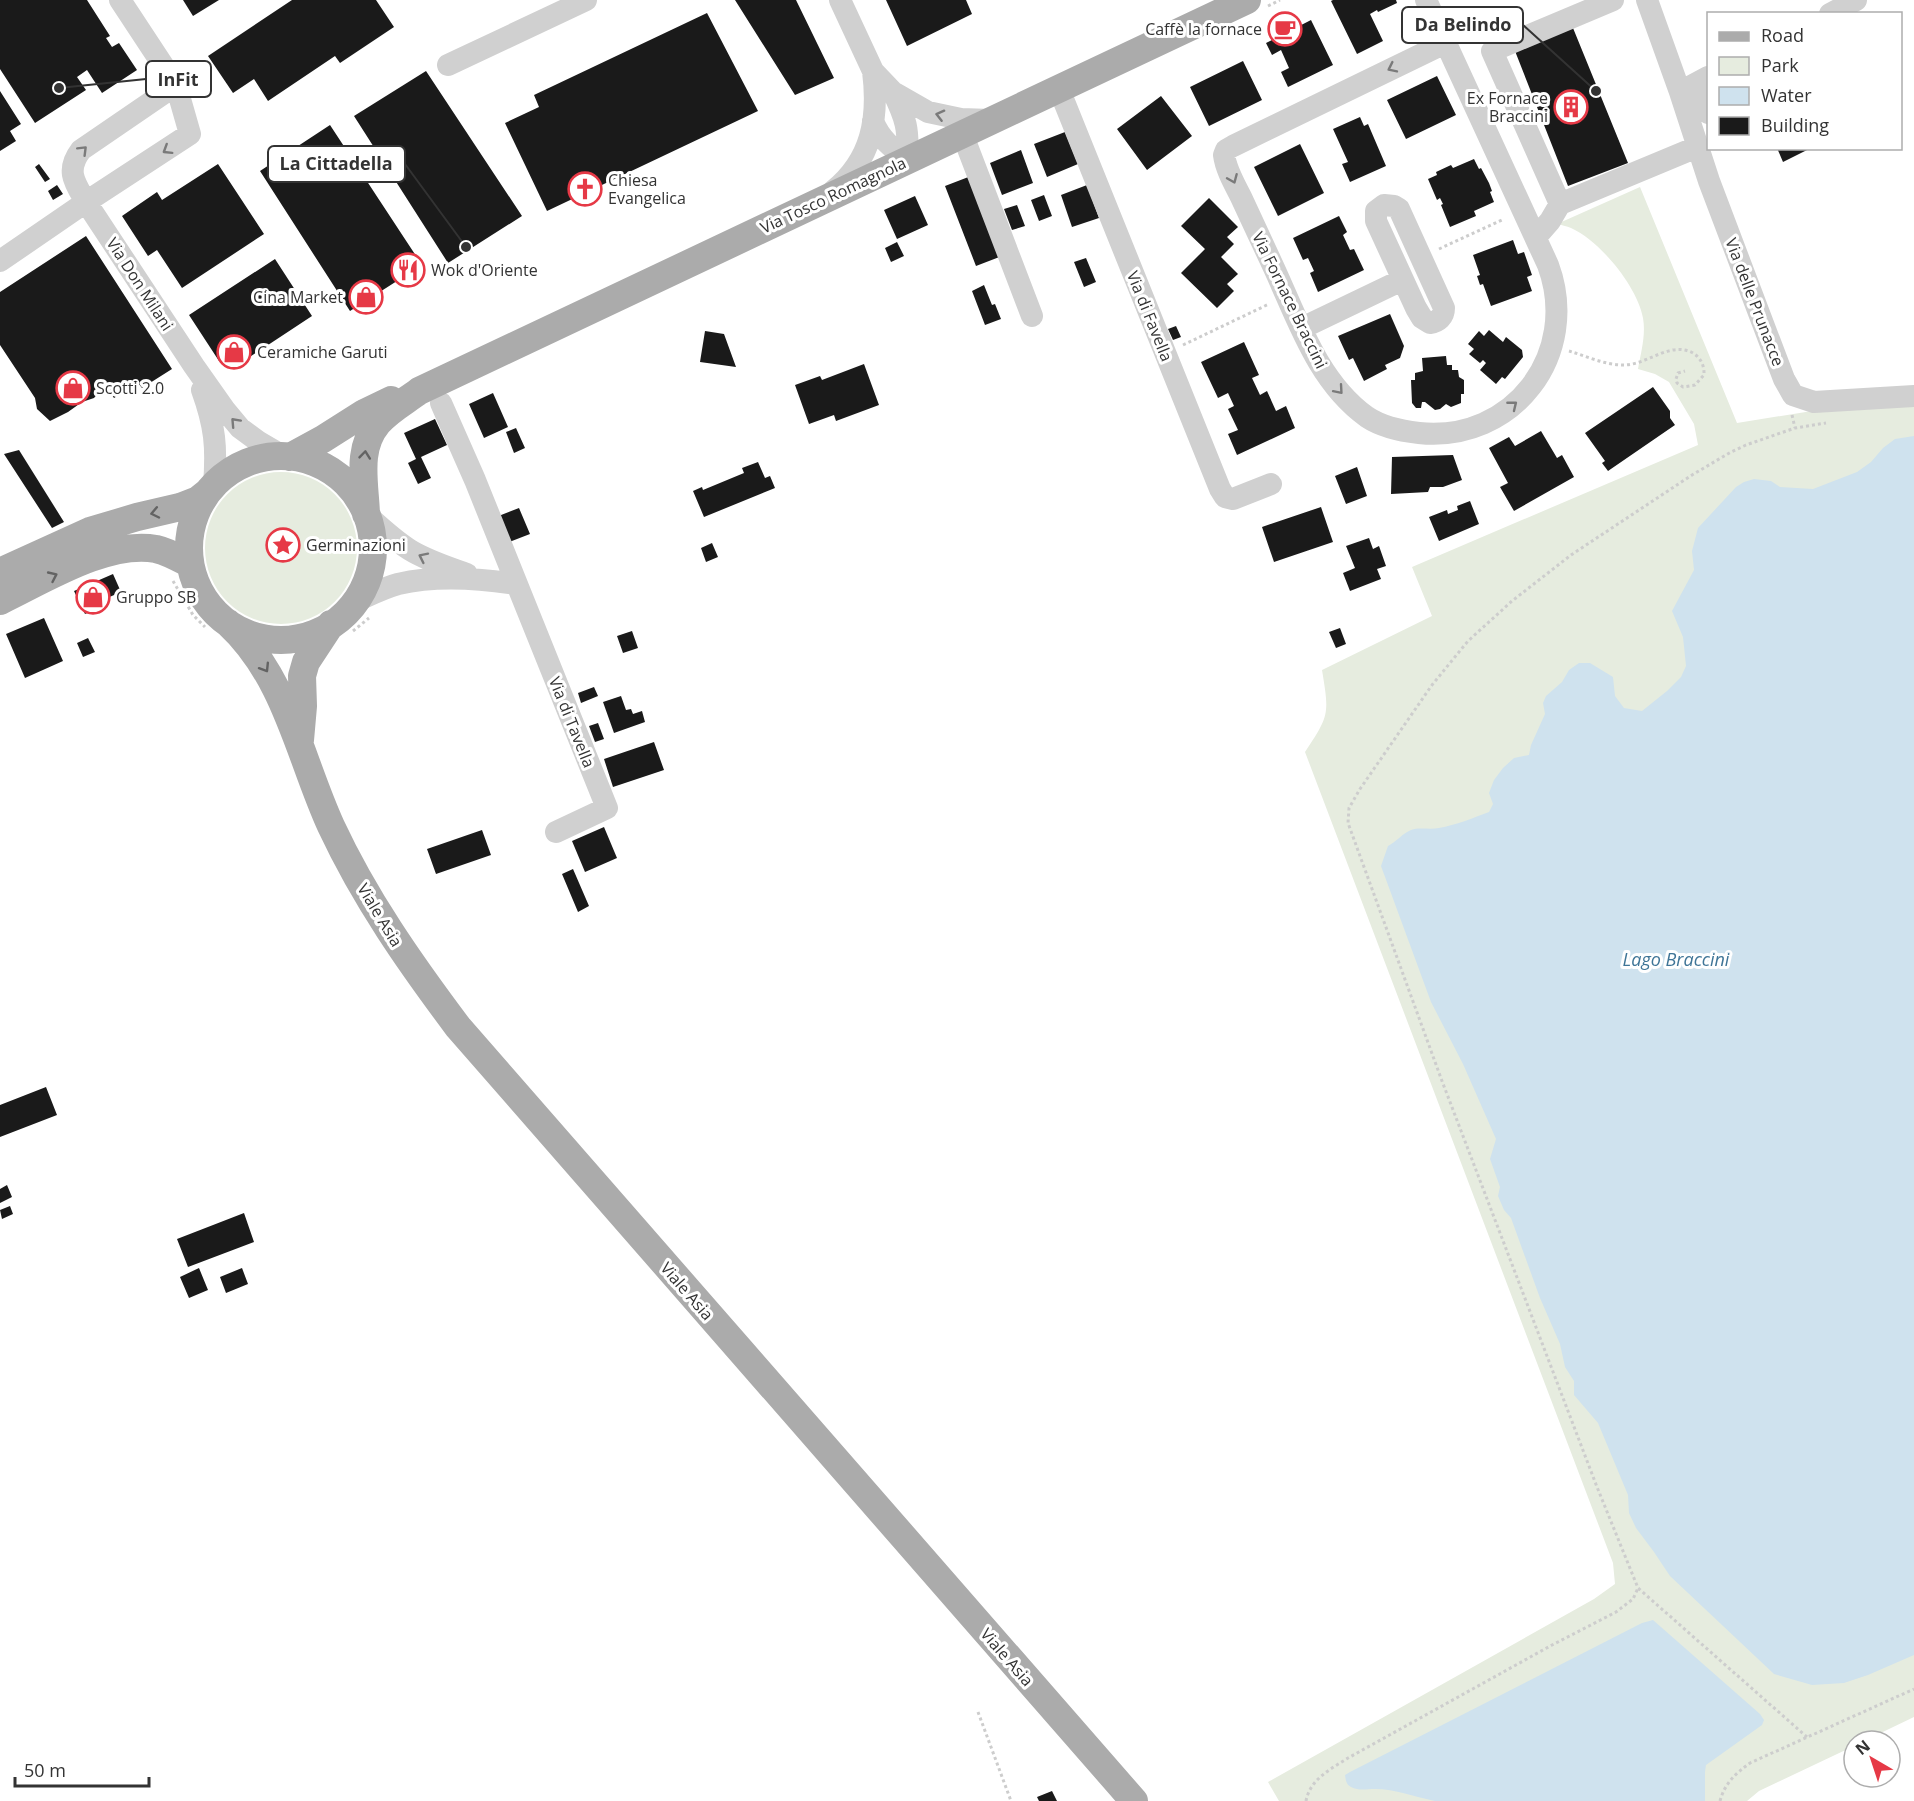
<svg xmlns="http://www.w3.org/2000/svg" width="1914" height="1801" font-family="'Open Sans',sans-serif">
  <rect width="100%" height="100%" fill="#fff"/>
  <path fill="#e6ecdf" d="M 1640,187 L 1737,423 L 1818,410 L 1914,402 L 1914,1717 L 1864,1741 L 1854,1741 L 1854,1746 L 1759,1791 L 1747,1801 L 1279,1801 L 1268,1782 L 1594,1599 L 1615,1584 L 1613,1563 L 1305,752 C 1330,715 1329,713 1322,670 L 1432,616 L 1412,567 L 1698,445 L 1694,424 L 1669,382 L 1655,374 L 1638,369 C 1641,352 1646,335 1643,318 C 1637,286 1600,241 1571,228 C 1567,226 1561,225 1557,224 Z
    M205 548a76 76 0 1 1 152 0a76 76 0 1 1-152 0Z"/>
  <path fill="#cfe2ee" d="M 1914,436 L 1914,1655 L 1868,1675 L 1844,1683 L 1812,1685 L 1774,1674 L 1670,1576 L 1654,1552 L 1636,1528 L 1629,1513 L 1628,1495 L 1598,1423 L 1574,1395 L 1574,1381 L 1565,1367 L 1560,1344 L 1540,1298 L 1511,1218 L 1504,1210 L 1498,1196 L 1500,1187 L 1490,1159 L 1496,1139 L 1463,1064 L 1431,1002 L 1381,866 L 1388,846 C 1396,842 1403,833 1411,830 C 1419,827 1430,830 1439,828 C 1456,825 1473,818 1489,812 L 1493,804 L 1489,793 L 1494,780 L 1503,768 L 1514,758 L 1529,755 L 1531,745 L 1545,714 L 1543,703 L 1546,696 L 1562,682 L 1569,670 L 1579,663 L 1590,663 L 1613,677 L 1615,696 L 1624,708 L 1642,711 L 1667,691 L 1681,677 L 1686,666 L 1683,637 L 1672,611 L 1694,570 L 1692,551 L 1698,528 L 1736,487 L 1744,482 L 1754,479 L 1771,481 L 1780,487 L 1813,489 L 1857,472 L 1871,462 L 1883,448 L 1895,439 Z
    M 1653,1620 L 1760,1714 L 1764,1720 L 1762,1725 L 1706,1765 L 1705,1772 L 1705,1801 L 1435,1801 C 1415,1797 1395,1789 1375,1789 C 1366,1789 1359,1791 1351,1787 C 1346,1784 1346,1781 1345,1775 L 1350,1772 L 1642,1623 Z"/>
  <path fill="#1a1a1a" d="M 0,0 L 87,0 L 110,36 L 106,38 L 112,47 L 119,43 L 137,70 L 102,93 L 87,70 L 77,77 L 86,90 L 35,123 L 0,69 Z
    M 183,0 L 219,0 L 193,16 Z
    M 292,0 L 376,0 L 394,27 L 340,63 L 335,56 L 268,101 L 254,79 L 233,93 L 208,56 Z
    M 735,0 L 796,0 L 834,78 L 795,95 Z
    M 886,0 L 966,0 L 972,14 L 907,46 Z
    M 1333,0 L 1396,0 L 1397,3 L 1378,12 L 1377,10 L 1370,14 L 1383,41 L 1357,54 L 1331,1 Z
    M 707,13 L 758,111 L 547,211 L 505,123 L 539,107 L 534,95 Z
    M 1311,20 L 1333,65 L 1288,87 L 1281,72 L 1289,68 L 1281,50 L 1272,55 L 1266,43 Z
    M 1573,28 L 1628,163 L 1568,186 L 1515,51 Z
    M 1243,61 L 1262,100 L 1209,126 L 1190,87 Z
    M 426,71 L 522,216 L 448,263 L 354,116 Z
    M 1437,76 L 1456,115 L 1406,139 L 1387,100 Z
    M 0,91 L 21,124 L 10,131 L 16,141 L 0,151 Z
    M 1161,96 L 1192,136 L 1147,170 L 1117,129 Z
    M 1360,117 L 1364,126 L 1368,124 L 1386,166 L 1350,182 L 1342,164 L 1348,162 L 1333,129 Z
    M 330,125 L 422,265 L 350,311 L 260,171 Z
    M 1065,132 L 1078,164 L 1047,177 L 1034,144 Z
    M 1300,144 L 1324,193 L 1278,216 L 1254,167 Z
    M 1777,148 L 1811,148 L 1783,162 Z
    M 1021,150 L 1033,183 L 1002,195 L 990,163 Z
    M 1474,159 L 1479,169 L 1481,168 L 1489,183 L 1492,191 L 1490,192 L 1494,202 L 1474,211 L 1476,216 L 1450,227 L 1441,205 L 1443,204 L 1440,198 L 1437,200 L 1428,179 L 1437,175 L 1436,172 L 1451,165 L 1453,168 Z
    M 39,164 L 50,179 L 45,182 L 35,167 Z
    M 218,164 L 264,234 L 182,288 L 157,250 L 148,256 L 122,216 L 157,192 L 162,200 Z
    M 971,176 L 1002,256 L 976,266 L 945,186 Z
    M 57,185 L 63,194 L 53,200 L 48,191 Z
    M 1087,185 L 1099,218 L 1072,227 L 1061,195 Z
    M 1044,195 L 1052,216 L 1039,221 L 1031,200 Z
    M 915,196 L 928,225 L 897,239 L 884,210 Z
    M 1209,198 L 1238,227 L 1227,237 L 1234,244 L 1221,257 L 1238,274 L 1227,284 L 1234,291 L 1217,308 L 1181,273 L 1205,249 L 1181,226 Z
    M 1017,205 L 1025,226 L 1012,230 L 1004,209 Z
    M 1339,216 L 1347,232 L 1343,235 L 1350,250 L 1354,249 L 1364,270 L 1318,292 L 1310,273 L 1314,271 L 1308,258 L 1303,260 L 1293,238 Z
    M 86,236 L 172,369 L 142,388 L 138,383 L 114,398 L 105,385 L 94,398 L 82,402 L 68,412 L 50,421 L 37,409 L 35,398 L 0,345 L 0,292 Z
    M 1513,240 L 1518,254 L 1524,252 L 1532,275 L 1527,277 L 1532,291 L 1491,306 L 1483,284 L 1480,285 L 1477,276 L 1480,275 L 1473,255 Z
    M 897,242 L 904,256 L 891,262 L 885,248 Z
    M 1086,258 L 1096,282 L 1084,287 L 1074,262 Z
    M 275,259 L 312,316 L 233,368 L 225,356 L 219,361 L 189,315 Z
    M 984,285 L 992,305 L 995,304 L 1001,319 L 985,325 L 972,291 Z
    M 1390,314 L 1404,346 L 1400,358 L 1385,365 L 1387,369 L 1364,381 L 1353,358 L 1349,360 L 1338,336 Z
    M 1176,326 L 1181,337 L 1173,340 L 1168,329 Z
    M 1489,330 L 1503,342 L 1506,337 L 1522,350 L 1523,357 L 1505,379 L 1502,377 L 1496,384 L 1480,370 L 1486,363 L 1483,360 L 1480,363 L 1469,354 L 1474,349 L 1468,344 L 1479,331 L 1484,336 Z
    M 705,331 L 724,334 L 736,367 L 700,362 Z
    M 1244,342 L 1259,375 L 1252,378 L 1260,395 L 1267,391 L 1276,411 L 1286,406 L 1295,428 L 1237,455 L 1228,434 L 1238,430 L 1228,409 L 1234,406 L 1228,393 L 1218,398 L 1201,362 Z
    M 1446,356 L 1447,365 L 1452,365 L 1452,370 L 1458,370 L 1459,377 L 1464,380 L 1464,394 L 1461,394 L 1461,403 L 1451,407 L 1446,404 L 1440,409 L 1435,410 L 1425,402 L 1422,402 L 1421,408 L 1416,408 L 1412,403 L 1411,380 L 1415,380 L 1415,373 L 1423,371 L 1422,358 Z
    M 864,364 L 879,405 L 836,421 L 834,415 L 809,424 L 795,385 L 820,376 L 822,380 Z
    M 1653,387 L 1670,411 L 1670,418 L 1675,425 L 1608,471 L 1602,463 L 1605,461 L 1585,433 Z
    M 493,393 L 508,427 L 484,438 L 469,404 Z
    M 435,419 L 447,445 L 421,457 L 431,478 L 418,484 L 408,463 L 416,459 L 404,433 Z
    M 516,428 L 525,448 L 514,453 L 506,432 Z
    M 1541,431 L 1557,458 L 1562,455 L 1574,477 L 1514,511 L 1500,487 L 1508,483 L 1489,448 L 1509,437 L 1515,446 Z
    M 19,450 L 64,522 L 52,528 L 4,454 Z
    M 1453,455 L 1462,480 L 1443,487 L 1430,487 L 1428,492 L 1391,494 L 1392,457 Z
    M 758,462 L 765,478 L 770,476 L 775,488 L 704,517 L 693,491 L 702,487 L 703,490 L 744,473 L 742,468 Z
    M 1357,467 L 1367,496 L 1346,504 L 1335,476 Z
    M 1470,501 L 1479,524 L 1439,541 L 1429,517 L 1447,510 L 1448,514 L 1458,510 L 1457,506 Z
    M 1321,507 L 1333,542 L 1274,562 L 1262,527 Z
    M 519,508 L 530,534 L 507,543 L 496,517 Z
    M 1369,538 L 1373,549 L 1379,546 L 1386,566 L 1377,569 L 1381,579 L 1350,591 L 1343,573 L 1355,568 L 1346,546 Z
    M 712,543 L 718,557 L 706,562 L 701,548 Z
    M 113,574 L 121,592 L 98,602 L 100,607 L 85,614 L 74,591 Z
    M 44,618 L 63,661 L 25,678 L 6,634 Z
    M 1340,628 L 1346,644 L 1336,648 L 1329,632 Z
    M 632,631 L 638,648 L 623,653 L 617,636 Z
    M 88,638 L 95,652 L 83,657 L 77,643 Z
    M 594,687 L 598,696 L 581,703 L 578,693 Z
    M 621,696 L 626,710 L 631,709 L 633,714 L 642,711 L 645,722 L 614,733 L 603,702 Z
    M 598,723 L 604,739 L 595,742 L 589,726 Z
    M 654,742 L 664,770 L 613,787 L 604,759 Z
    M 604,827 L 617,858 L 585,872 L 572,841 Z
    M 482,830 L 491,855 L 436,874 L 427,849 Z
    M 573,869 L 589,906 L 578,912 L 562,874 Z
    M 46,1087 L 57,1115 L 0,1137 L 0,1105 Z
    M 7,1185 L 12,1197 L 0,1203 L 0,1189 Z
    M 10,1206 L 13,1214 L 2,1219 L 0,1210 Z
    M 244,1213 L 254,1242 L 188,1267 L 177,1239 Z
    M 199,1268 L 208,1290 L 189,1298 L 180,1277 Z
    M 242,1268 L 248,1284 L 226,1293 L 220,1277 Z
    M 1052,1791 L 1057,1801 L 1039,1801 L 1037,1797 Z"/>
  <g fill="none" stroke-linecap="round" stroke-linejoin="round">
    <path stroke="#cdcdcd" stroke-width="3" stroke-dasharray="3 3" stroke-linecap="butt" d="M 1268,6 L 1280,0
      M 1474,10 L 1486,32
      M 1439,249 L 1504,219
      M 1183,345 L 1269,304
      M 1569,351 C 1586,356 1605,365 1623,365 C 1641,365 1656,353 1673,350 C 1690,347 1705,357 1704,375 L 1695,385 L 1683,387 L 1677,383 L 1676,379 L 1678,373 L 1685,371
      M 1792,415 L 1795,428
      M 173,581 L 193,615 L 205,627
      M 353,631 L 369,618
      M 978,1712 L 1011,1801
      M 1807,1737 L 1638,1588 L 1597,1487 L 1442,1081 L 1348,823 L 1349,808 L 1360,789 L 1432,685 L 1468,641 L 1512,601 L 1571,555 L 1692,475 L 1731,452 L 1746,445 L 1795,428 L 1826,423
      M 1306,1801 C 1310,1779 1331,1769 1348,1758 L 1552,1645 L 1616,1612 L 1633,1599 L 1638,1588
      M 1720,1801 C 1725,1783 1735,1774 1750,1763 L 1914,1689"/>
    <path stroke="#d0d0d0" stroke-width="22" d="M 840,0 L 873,71 L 893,92 L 928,112 L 961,119 L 991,120
      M 1426,0 L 1548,265 C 1581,354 1513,443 1419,433 C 1401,431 1382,427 1367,417 C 1318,382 1298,320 1274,268 C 1263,244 1252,221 1241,197 C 1235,185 1226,170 1224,155 L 1226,150 L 1233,146 L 1445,43
      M 1613,0 L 1492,51 L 1560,204 L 1697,147
      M 1647,0 L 1680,92 L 1709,181 L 1784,379 L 1793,395 L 1814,402 L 1914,396
      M 1830,14 L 1856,0
      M 448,65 L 586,0
      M 1697,84 L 1708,113
      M 176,85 L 81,150 C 65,171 75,183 86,202 L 194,366 L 225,410 L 240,428 L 259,442 L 283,456
      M 1059,89 L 1220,489 L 1225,497 L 1233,499 L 1271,484
      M 893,92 C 906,119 909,129 907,159
      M 1680,92 L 1708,77
      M 873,121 C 880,139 892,148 907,159
      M 962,133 L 1032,316
      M 833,191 C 872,160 879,118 873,71
      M 1384,205 L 1394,206 L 1399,209 L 1444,308 C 1444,317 1438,322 1430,323 L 1422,318 L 1416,308 L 1376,221 L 1376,211 Z
      M 1536,237 L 1550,221 L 1560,204
      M 0,261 L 86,202 L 190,134 L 176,85 L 120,0
      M 1302,328 L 1402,280
      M 202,390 C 215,426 217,447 214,485
      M 441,403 L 475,480 L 607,808 L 556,832
      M 366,514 C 380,527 394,540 410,550 C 428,561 448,567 467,574
      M 354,602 C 368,596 383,588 398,584 C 437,575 477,578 516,584"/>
    <path stroke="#ababab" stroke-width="28" d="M189 548a92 92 0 1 1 184 0a92 92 0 1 1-184 0Z
      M 290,457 L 323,439 L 364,413 L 391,400
      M 366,514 C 365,483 356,449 378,423 C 389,410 406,401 419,391 L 1247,0
      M 0,572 L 90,531 L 137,517 L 180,507 L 198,500 L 208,492
      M 0,601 C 44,580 107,540 156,549 C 169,552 179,558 190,564
      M 228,623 C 287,678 299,756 331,826 C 365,899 410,963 458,1027 L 1134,1801
      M 300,740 L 303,706 L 302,676 L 306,662 L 331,624"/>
  </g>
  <defs><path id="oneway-chevron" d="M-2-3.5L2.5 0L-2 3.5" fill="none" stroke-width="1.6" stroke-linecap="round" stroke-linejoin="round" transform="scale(1.5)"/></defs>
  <g stroke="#7a7a7a">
    <use href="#oneway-chevron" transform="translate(1392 68) rotate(154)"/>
    <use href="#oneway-chevron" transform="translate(940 115) rotate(-166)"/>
    <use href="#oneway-chevron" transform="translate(83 150) rotate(-45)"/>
    <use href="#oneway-chevron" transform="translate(167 150) rotate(148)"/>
    <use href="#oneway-chevron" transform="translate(1233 179) rotate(67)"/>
    <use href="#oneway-chevron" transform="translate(1339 390) rotate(49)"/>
    <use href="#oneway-chevron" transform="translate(1513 405) rotate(-39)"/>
    <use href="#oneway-chevron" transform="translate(235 422) rotate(-133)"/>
    <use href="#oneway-chevron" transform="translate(423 557) rotate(-154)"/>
  </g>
  <g stroke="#636363">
    <use href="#oneway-chevron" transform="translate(365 455) rotate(-84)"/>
    <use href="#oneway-chevron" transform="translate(155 513) rotate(168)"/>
    <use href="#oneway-chevron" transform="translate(53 576) rotate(-25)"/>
    <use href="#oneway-chevron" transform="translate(265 668) rotate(58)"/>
  </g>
  <defs>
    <g id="cafe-ring" transform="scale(1.725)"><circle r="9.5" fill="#fff" stroke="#e63946" stroke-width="1.5"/><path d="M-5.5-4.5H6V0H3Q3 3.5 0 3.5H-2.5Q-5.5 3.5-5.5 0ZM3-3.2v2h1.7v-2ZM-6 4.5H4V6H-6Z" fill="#e63946"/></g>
    <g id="building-ring" transform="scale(1.725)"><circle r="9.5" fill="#fff" stroke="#e63946" stroke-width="1.5"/><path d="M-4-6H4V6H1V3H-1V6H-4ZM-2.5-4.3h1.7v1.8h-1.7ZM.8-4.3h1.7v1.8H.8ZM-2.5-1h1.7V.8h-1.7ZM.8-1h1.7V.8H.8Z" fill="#e63946"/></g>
    <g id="church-ring" transform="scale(1.725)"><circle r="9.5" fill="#fff" stroke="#e63946" stroke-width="1.5"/><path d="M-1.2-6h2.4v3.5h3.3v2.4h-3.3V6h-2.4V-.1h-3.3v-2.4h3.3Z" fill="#e63946"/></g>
    <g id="restaurant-ring" transform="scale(1.725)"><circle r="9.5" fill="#fff" stroke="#e63946" stroke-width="1.5"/><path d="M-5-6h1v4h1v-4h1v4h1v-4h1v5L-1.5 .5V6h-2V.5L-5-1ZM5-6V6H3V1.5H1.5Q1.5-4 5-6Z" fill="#e63946"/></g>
    <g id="shop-ring" transform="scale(1.725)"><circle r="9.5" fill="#fff" stroke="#e63946" stroke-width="1.5"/><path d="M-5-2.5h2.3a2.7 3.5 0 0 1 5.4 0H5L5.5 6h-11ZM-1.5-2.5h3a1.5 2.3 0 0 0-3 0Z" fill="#e63946"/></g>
    <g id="sight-ring" transform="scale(1.725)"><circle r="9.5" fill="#fff" stroke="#e63946" stroke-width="1.5"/><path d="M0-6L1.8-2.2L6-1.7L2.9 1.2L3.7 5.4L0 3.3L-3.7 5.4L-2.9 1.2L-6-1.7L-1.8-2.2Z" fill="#e63946"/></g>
  </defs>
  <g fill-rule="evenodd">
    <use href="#cafe-ring" x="1285" y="29"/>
    <use href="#building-ring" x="1571" y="107"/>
    <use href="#church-ring" x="585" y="189"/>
    <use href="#restaurant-ring" x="408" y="270"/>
    <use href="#shop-ring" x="366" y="297"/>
    <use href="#shop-ring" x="234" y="352"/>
    <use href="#shop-ring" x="73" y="388"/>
    <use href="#sight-ring" x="283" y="545"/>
    <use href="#shop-ring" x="93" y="597"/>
  </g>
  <g text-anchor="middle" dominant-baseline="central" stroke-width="6" stroke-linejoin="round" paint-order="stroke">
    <g font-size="16" fill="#333" stroke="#fff" text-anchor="start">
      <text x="1262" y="29" text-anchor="end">Caffè la fornace</text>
      <text x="1548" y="98" text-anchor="end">Ex Fornace<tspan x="1548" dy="18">Braccini</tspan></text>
      <text x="608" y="180">Chiesa<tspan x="608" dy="18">Evangelica</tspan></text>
      <text x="431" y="270">Wok d'Oriente</text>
      <text x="343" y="297" text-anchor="end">Cina Market</text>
      <text x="257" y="352">Ceramiche Garuti</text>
      <text x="96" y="388">Scotti 2.0</text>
      <text x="306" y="545">Germinazioni</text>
      <text x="116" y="597">Gruppo SB</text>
    </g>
    <g font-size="16" fill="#333" stroke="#fff">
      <text transform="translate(833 195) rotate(-25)">Via Tosco Romagnola</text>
      <text transform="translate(140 284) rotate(57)">Via Don Milani</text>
      <text transform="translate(1290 300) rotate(64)">Via Fornace Braccini</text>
      <text transform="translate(1755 302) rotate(69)">Via delle Prunacce</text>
      <text transform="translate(1150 316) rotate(68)">Via di Favella</text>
      <text transform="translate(572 722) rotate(68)">Via di Tavella</text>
      <text transform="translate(380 915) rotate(59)">Viale Asia</text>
      <text transform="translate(687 1291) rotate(49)">Viale Asia</text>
      <text transform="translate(1007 1657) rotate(49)">Viale Asia</text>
    </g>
    <g font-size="18" font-style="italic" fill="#3f7597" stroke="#fff">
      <text x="1676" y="959">Lago Braccini</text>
    </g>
  </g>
  <path fill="none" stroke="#333" stroke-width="2" d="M1596 91L1523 25M59 88L146 79M466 247L405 164"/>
  <g fill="#333" stroke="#fff" stroke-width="2">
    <circle cx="1596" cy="91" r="6"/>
    <circle cx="59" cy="88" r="6"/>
    <circle cx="466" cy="247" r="6"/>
  </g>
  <g fill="#fff" stroke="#333" stroke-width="2">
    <rect x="1402" y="7" width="121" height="36" rx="6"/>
    <rect x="146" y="61" width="65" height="36" rx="6"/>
    <rect x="268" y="146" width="137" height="36" rx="6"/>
  </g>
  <g font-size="18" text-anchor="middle" font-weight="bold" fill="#333">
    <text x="1463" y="31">Da Belindo</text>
    <text x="178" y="86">InFit</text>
    <text x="336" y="170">La Cittadella</text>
  </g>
  <rect x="1707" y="12" width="195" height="138" fill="#ffffff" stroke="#adadad" stroke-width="1.5"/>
  <rect x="1719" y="32" width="30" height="9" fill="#ababab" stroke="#adadad" stroke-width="1.5"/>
  <text x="1761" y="42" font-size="18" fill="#333333">Road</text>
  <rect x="1719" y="57" width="30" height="18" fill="#e6ecdf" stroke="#adadad" stroke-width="1.5"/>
  <text x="1761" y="72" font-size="18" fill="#333333">Park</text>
  <rect x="1719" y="87" width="30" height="18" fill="#cfe2ee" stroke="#adadad" stroke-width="1.5"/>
  <text x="1761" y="102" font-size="18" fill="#333333">Water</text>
  <rect x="1719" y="117" width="30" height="18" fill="#1a1a1a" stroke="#adadad" stroke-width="1.5"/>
  <text x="1761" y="132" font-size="18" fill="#333333">Building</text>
  <g transform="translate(1872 1759) rotate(321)"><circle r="28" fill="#ffffff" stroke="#adadad" stroke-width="1.5"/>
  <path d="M0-4.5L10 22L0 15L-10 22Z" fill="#e63946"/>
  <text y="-9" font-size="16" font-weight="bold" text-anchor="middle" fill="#333333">N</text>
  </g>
  <path d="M15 1777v9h134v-9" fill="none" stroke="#333333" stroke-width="3"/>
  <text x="24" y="1777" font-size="18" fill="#333333" stroke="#ffffff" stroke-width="4.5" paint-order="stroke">50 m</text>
</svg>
